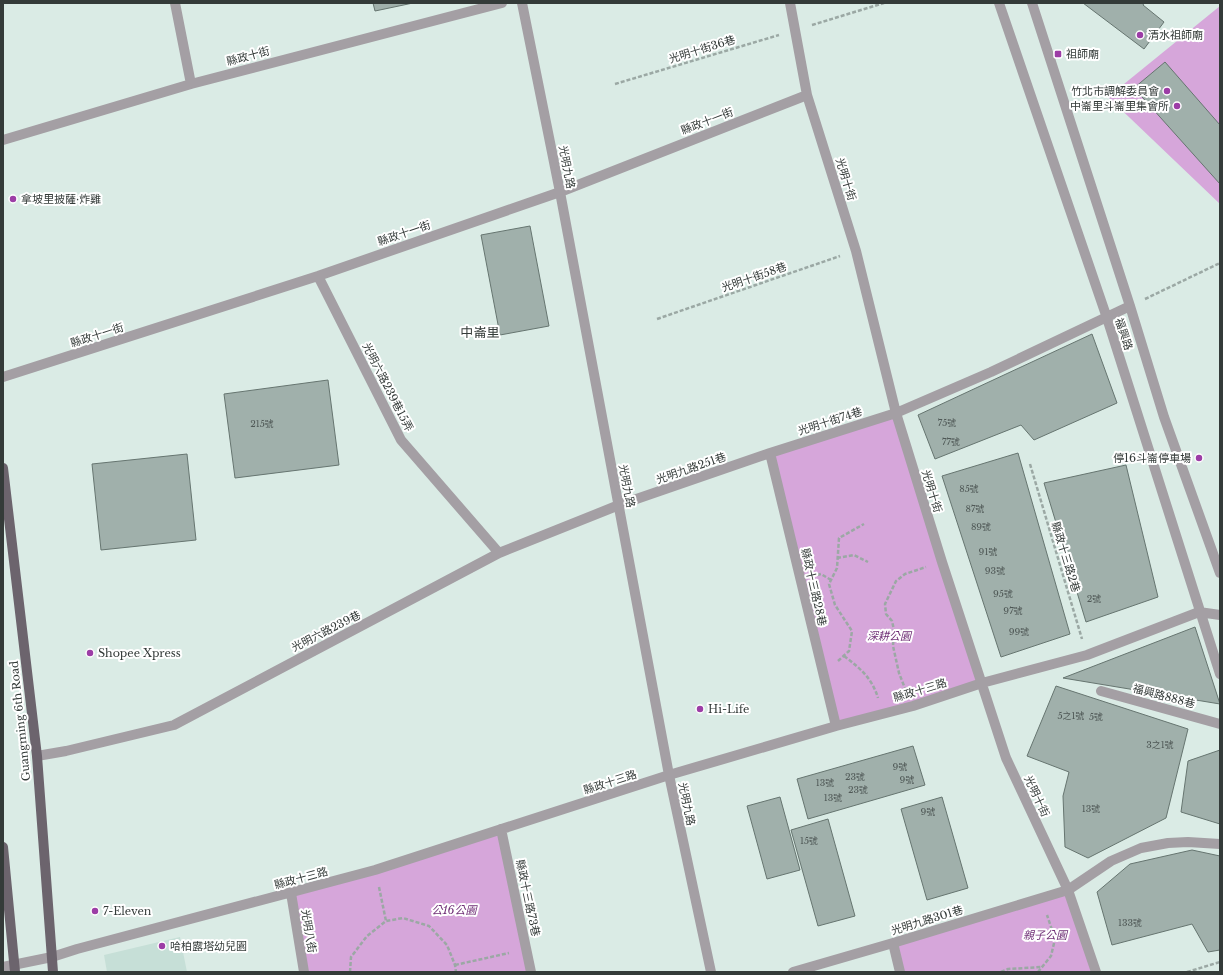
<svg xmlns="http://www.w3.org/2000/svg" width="1223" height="975" font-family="'Libre Baskerville','Noto Sans TC',serif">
  <rect width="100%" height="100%" fill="#daebe5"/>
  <path fill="#c6dfd7" d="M 180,937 L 187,972 L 107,972 L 104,955 Z"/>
  <path fill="#d6a6da" d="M 1220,6 L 1220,204 L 1108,97 Z
    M 896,413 L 982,683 L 836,726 L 770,453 Z
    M 501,829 L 531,972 L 304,972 L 291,893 Z
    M 1068,890 L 1096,972 L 900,972 L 893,943 Z"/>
  <path fill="#a0b0ab" stroke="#667570" d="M 373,3 L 413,3 L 375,11 Z
    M 1083,3 L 1144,3 L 1143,5 L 1164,22 L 1144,49 Z
    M 1165,62 L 1220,125 L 1220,184 L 1134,88 Z
    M 530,226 L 549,326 L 500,335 L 481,235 Z
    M 1092,334 L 1117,403 L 1034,440 L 1021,425 L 935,459 L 918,415 Z
    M 328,380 L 339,465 L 235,478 L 224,394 Z
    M 1018,453 L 1070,634 L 1001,657 L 942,476 Z
    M 187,454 L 196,540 L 101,550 L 92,464 Z
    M 1126,465 L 1158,597 L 1086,622 L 1044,483 Z
    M 1195,627 L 1220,704 L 1063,678 Z
    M 1056,686 L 1188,729 L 1166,818 L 1088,858 L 1065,847 L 1063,796 L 1069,772 L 1027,756 Z
    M 913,746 L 925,785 L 808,819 L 797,779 Z
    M 1220,750 L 1220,824 L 1181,812 L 1188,761 Z
    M 780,797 L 800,870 L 767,879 L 747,806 Z
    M 942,797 L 968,888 L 927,900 L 901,809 Z
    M 828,819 L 855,916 L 818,926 L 791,830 Z
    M 1192,850 L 1220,856 L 1220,950 L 1208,952 L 1192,924 L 1112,945 L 1097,892 L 1130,864 Z"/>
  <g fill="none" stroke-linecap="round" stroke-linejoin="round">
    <path stroke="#9ba8a4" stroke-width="2.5" stroke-dasharray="4 2" stroke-linecap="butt" d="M 812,25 L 884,3
      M 615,84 L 779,35
      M 1145,299 L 1220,263
      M 657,319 L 840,256
      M 1030,464 L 1082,639
      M 837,558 L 854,555 L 868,562
      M 817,575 L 821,574 L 831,580
      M 844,656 C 860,668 872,678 878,698
      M 838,661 L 849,651 L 852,631 L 835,605 L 829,584 L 837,568 L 839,538 L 864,524
      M 906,691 L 899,673 L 893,646 L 894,630 L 892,621 L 886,614 L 885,604 L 896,581 L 905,574 L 926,567
      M 379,887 L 386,921
      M 455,965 L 509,953
      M 350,972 L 351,957 L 367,936 L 386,921 L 403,918 L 429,926 L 447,945 L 455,965 L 456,972
      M 1001,972 L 1008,969 L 1042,967
      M 1038,972 L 1051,956 L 1055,939 L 1047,915
      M 1187,972 L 1220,962"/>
    <path stroke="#a49fa4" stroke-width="10" d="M 175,3 L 191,84
      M 522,3 L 560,192 L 669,775 L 711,972
      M 790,3 L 807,95 L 856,251 L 896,413 L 942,562 L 1006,758 L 1068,890 L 1096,972
      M 999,3 L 1107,318 L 1220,674
      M 1032,3 L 1130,306 L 1164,417 L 1220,573
      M 3,140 L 191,84 L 502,3
      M 318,276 L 401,440 L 499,553
      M 3,377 L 318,276 L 560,192 L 807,95
      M 770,453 L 836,726
      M 1101,691 L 1220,724
      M 37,756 L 66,751 L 174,725 L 499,553 L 619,505 L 770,453 L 896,413 L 991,372 L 1130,306
      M 501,829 L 531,972
      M 291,893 L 304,972
      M 893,943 L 900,972
      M 3,967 L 52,957 L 77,949 L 375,870 L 669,775 L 836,726 L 913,706 L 982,683 L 1087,655 L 1199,612 L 1220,615
      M 793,972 L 893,943 L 1068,890 L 1111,861 L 1141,848 L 1168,843 L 1188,842 L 1220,844"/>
    <path stroke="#6c646d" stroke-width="10" d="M 3,468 L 37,756 L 53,972
      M 3,847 L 15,972"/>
  </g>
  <g fill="#9c3da6" stroke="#fff" stroke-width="1.5">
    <circle cx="1140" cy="35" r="4"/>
    <rect x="1054" y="50" width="8" height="8" rx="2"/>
    <circle cx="1167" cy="91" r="4"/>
    <circle cx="1177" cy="106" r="4"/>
    <circle cx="13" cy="199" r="4"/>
    <circle cx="1199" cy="458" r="4"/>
    <circle cx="90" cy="653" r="4"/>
    <circle cx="700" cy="709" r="4"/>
    <circle cx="95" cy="911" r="4"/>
    <circle cx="162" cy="946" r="4"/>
  </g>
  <g text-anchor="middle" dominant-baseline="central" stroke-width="4" stroke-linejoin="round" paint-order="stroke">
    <g font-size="9" fill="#4f5856">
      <text x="947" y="422">75號</text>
      <text x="262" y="423">215號</text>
      <text x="951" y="441">77號</text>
      <text x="969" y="488">85號</text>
      <text x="975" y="508">87號</text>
      <text x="981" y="526">89號</text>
      <text x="988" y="551">91號</text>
      <text x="995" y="570">93號</text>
      <text x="1003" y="593">95號</text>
      <text x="1094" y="598">2號</text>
      <text x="1013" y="610">97號</text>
      <text x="1019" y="631">99號</text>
      <text x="1071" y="715">5之1號</text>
      <text x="1096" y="716">5號</text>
      <text x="1160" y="744">3之1號</text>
      <text x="900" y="766">9號</text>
      <text x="855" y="776">23號</text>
      <text x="907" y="779">9號</text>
      <text x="825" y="782">13號</text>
      <text x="858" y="789">23號</text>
      <text x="833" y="797">13號</text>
      <text x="1091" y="808">13號</text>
      <text x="928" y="811">9號</text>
      <text x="809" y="840">15號</text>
      <text x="1130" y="922">133號</text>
    </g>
    <g font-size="11" fill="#343b39" stroke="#fff" text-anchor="start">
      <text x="1148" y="35">清水祖師廟</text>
      <text x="1066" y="54">祖師廟</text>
      <text x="1159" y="91" text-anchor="end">竹北市調解委員會</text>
      <text x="1169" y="106" text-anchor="end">中崙里斗崙里集會所</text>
      <text x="21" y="199">拿坡里披薩·炸雞</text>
      <text x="1191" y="458" text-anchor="end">停16斗崙停車場</text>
      <text x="98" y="653">Shopee Xpress</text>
      <text x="708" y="709">Hi-Life</text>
      <text x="103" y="911">7-Eleven</text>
      <text x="170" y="946">哈柏露塔幼兒園</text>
    </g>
    <g font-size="11" fill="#343b39" stroke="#fff">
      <text transform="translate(702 49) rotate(-17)">光明十街36巷</text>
      <text transform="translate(248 56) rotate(-15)">縣政十街</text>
      <text transform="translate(707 121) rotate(-21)">縣政十一街</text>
      <text transform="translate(567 167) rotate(79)">光明九路</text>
      <text transform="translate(846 179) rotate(73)">光明十街</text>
      <text transform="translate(404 233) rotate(-19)">縣政十一街</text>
      <text transform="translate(754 277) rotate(-19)">光明十街58巷</text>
      <text transform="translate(1124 334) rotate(72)">福興路</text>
      <text transform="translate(97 335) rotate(-18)">縣政十一街</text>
      <text transform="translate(388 387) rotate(63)">光明六路239巷15弄</text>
      <text transform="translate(830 421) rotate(-18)">光明十街74巷</text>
      <text transform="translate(691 468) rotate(-19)">光明九路251巷</text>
      <text transform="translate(627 486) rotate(79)">光明九路</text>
      <text transform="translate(932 491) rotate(73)">光明十街</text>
      <text transform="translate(1066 557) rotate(73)">縣政十三路2巷</text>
      <text transform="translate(814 587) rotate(77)">縣政十三路28巷</text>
      <text transform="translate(326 631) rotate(-27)">光明六路239巷</text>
      <text transform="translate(920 690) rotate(-17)">縣政十三路</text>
      <text transform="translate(1164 696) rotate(15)">福興路888巷</text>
      <text transform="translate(20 721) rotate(-96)">Guangming 6th Road</text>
      <text transform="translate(610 782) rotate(-18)">縣政十三路</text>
      <text transform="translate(1037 796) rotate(65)">光明十街</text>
      <text transform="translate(687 804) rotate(78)">光明九路</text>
      <text transform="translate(301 878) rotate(-15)">縣政十三路</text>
      <text transform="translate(528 898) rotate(78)">縣政十三路73巷</text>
      <text transform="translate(927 920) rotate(-17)">光明九路301巷</text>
      <text transform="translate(309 931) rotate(81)">光明八街</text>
    </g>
    <g font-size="11" font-style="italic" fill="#6f2f76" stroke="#fff">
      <text x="889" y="636">深耕公園</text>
      <text x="454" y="910">公16公園</text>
      <text x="1045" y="935">親子公園</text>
    </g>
    <g font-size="13" fill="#343b39" stroke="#fff">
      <text x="480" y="332">中崙里</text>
    </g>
  </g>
  <rect width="1223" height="975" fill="none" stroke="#343b39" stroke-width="8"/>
</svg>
